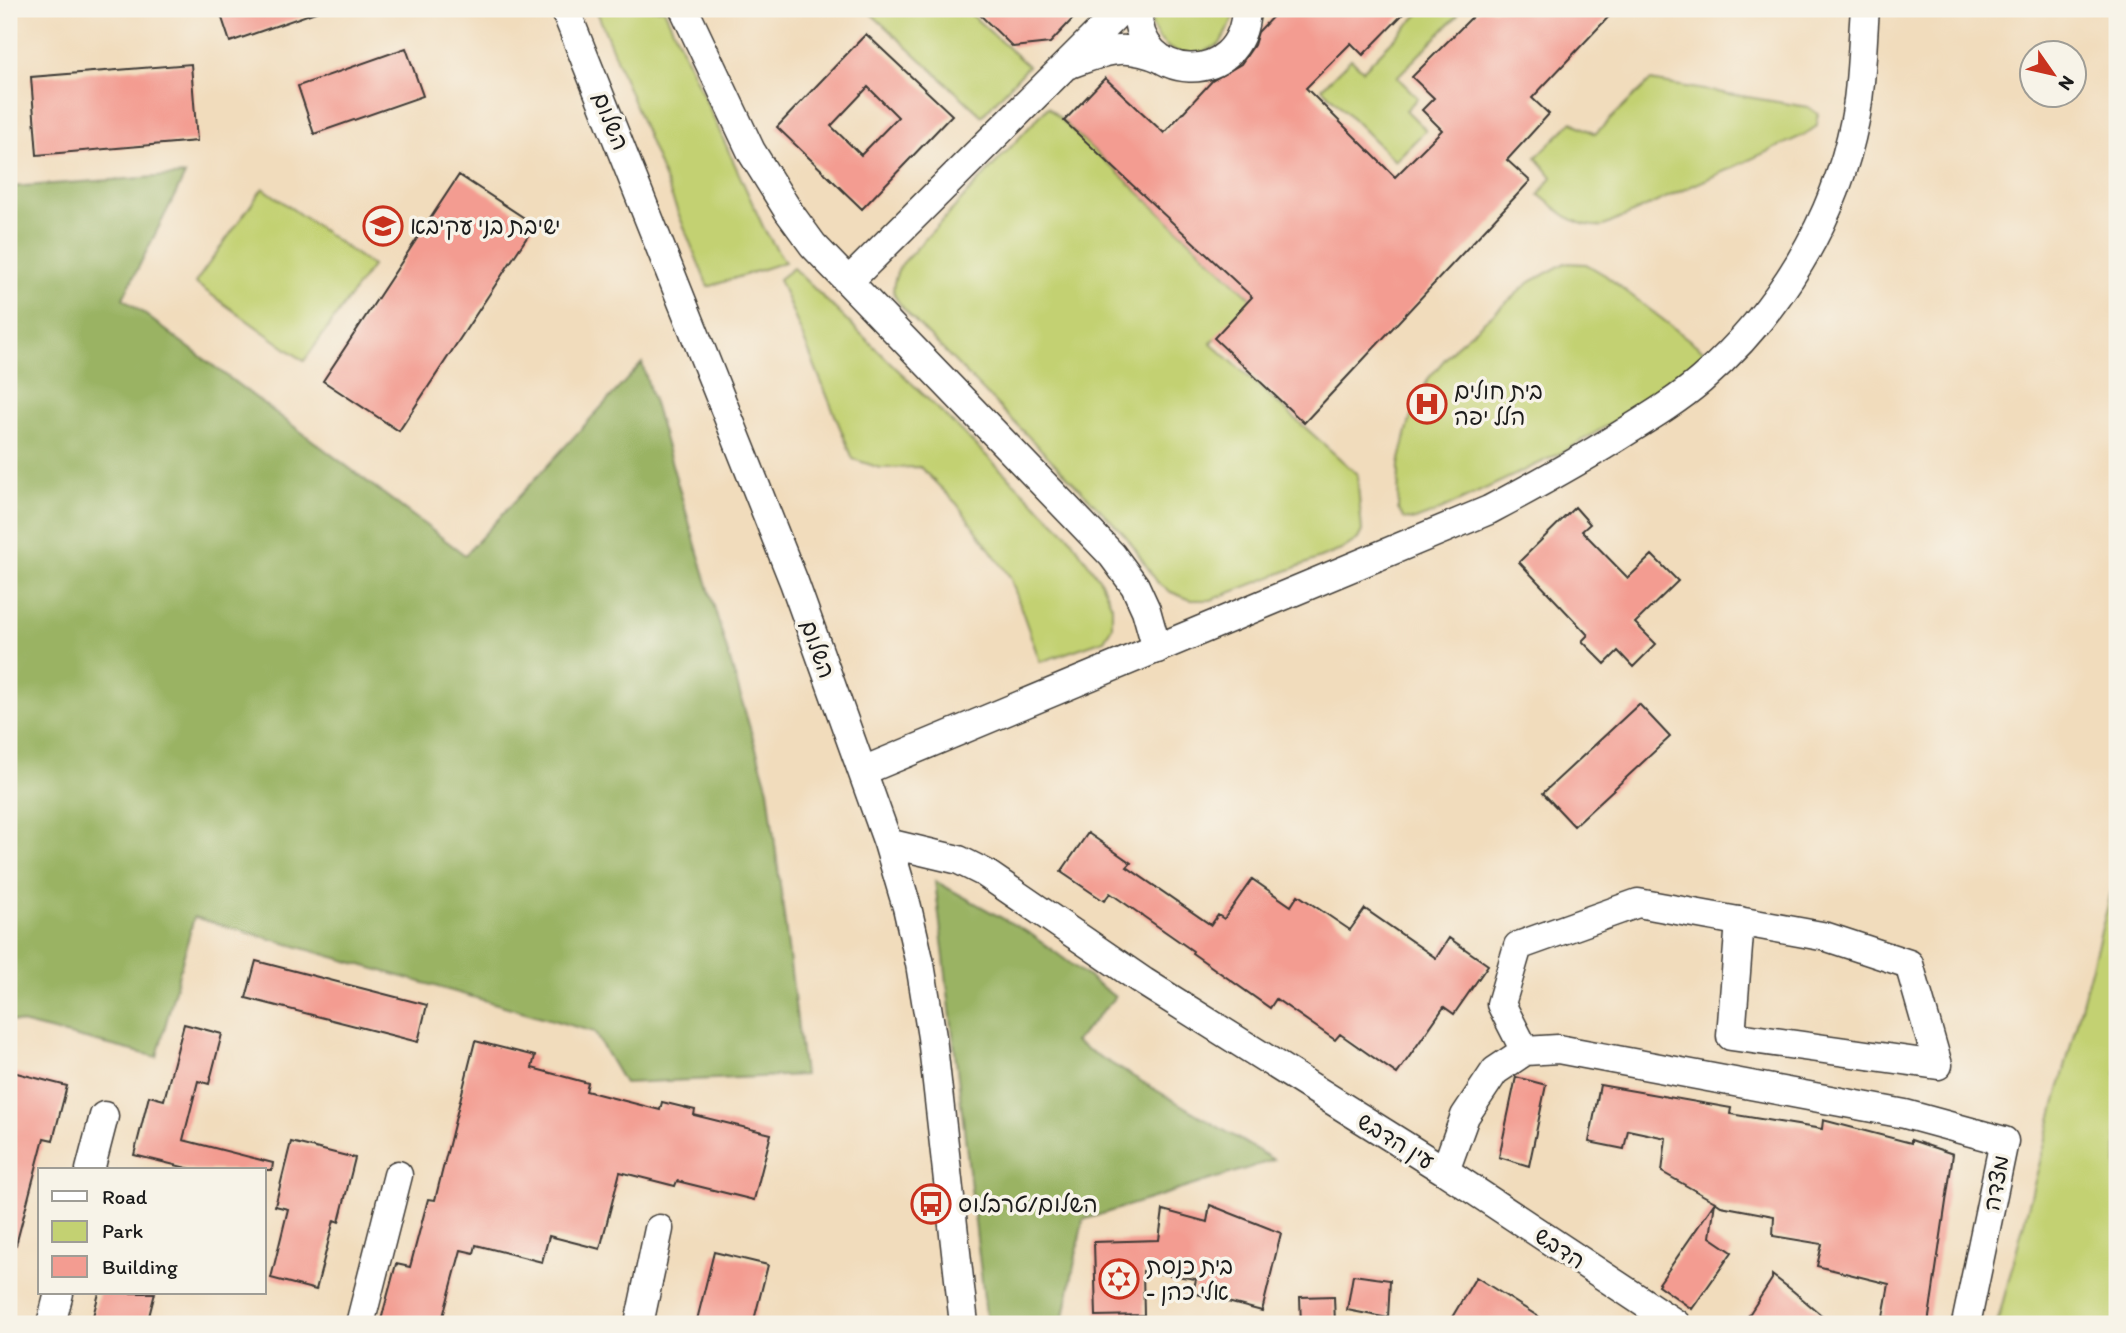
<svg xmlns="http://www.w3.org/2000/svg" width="2126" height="1333" font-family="Itim,'Playpen Sans Hebrew',sans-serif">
  <rect width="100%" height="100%" fill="#f7f3e8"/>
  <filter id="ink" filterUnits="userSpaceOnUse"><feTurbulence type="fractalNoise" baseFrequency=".0143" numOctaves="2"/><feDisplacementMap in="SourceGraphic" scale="14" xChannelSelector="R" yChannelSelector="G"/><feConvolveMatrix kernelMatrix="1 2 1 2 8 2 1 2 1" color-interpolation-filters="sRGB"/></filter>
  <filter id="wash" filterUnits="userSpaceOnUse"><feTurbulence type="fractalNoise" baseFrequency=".00686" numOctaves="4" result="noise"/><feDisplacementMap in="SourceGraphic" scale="28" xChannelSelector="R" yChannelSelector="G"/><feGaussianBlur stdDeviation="1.57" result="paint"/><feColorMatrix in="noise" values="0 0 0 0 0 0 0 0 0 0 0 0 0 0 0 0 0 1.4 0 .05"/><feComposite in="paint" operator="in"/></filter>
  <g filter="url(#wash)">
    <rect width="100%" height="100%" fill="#f1dcbc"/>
    <path fill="#c3d172" stroke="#707647" stroke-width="2" d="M 596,9 L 664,9 L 765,231 L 785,262 L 708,287 Z
      M 866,9 L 965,9 L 1028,66 L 982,116 Z
      M 1151,9 L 1233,9 L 1234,17 L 1220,44 L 1200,54 L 1185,54 L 1170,49 L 1159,39 L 1152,26 Z
      M 1424,9 L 1451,9 L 1458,15 L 1397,77 L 1418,98 L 1406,110 L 1426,130 L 1395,161 L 1322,88 L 1351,59 L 1363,70 Z
      M 1650,81 L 1808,107 L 1818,114 L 1817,126 L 1804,135 L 1604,226 C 1576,229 1560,211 1539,195 L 1552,177 L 1536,157 L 1572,122 L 1595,134 Z
      M 1048,107 L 1252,299 L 1211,343 L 1357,474 L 1362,531 L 1358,539 L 1341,550 L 1211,600 L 1191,600 L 1171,592 L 1158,583 L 1126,536 L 911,317 C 892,295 888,293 900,266 Z
      M 263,188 L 372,266 L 304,361 L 195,283 Z
      M 1565,263 L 1586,264 L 1605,275 L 1705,352 L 1652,399 L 1561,453 L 1434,513 L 1415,520 L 1404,519 L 1398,509 L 1399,464 L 1410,419 L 1428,379 L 1456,346 L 1530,282 Z
      M 793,268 L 1068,535 L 1100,580 L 1112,606 L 1112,627 L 1104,640 L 1040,662 L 1010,577 L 957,504 L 920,467 L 880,468 L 853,459 L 779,279 Z
      M 2117,871 L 2117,1324 L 1997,1324 Z"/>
    <path fill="#9ab364" stroke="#5b6840" stroke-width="2" d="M 185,175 L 123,298 L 465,555 L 642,363 L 768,789 L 804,1075 L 624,1083 L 594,1032 L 194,917 L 157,1057 L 9,1020 L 9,187 Z
      M 935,881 L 1031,934 L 1115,997 L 1075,1042 L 1274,1160 L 1083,1220 L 1063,1322 L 1052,1324 L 987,1324 Z"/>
    <g id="blocks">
      <path fill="#f39c91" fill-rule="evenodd" d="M 219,9 L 315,9 L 316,12 L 230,42 Z
        M 974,9 L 1082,9 L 1050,43 L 1013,47 Z
        M 1280,9 L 1408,9 L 1363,55 L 1351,43 L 1306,88 L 1395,177 L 1442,130 L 1422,110 L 1434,98 L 1412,77 L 1480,9 L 1616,9 L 1532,98 L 1549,114 L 1507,160 L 1530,181 L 1304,423 L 1214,338 L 1252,297 L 1064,121 L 1105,78 L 1164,133 L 1212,81 L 1241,64 L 1254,45 L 1258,32 Z
        M 866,34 L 952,115 L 862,209 L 777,127 ZM 868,87 L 898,117 L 861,155 L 831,126 Z
        M 406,48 L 423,96 L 314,134 L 298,86 Z
        M 191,64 L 197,141 L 37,155 L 31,77 Z
        M 459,175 L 535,225 L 399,431 L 323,381 Z
        M 1575,507 L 1590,524 L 1582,531 L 1628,578 L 1652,555 L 1678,581 L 1635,623 L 1656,644 L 1633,667 L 1618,651 L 1605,664 L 1582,641 L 1588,635 L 1519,562 Z
        M 1639,704 L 1670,737 L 1574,826 L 1543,793 Z
        M 1088,833 L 1131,863 L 1127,867 L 1211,925 L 1218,915 L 1224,919 L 1252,879 L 1291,906 L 1298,895 L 1350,930 L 1365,909 L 1436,958 L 1449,938 L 1488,965 L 1454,1014 L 1444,1007 L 1397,1074 L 1340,1034 L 1335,1040 L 1276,999 L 1270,1008 L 1192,953 L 1193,951 L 1110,893 L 1104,901 L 1061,872 Z
        M 256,961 L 427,1005 L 418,1042 L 246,998 Z
        M 184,1024 L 222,1034 L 209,1084 L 198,1081 L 183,1140 L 273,1163 L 272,1170 L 195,1170 L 134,1155 L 149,1096 L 164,1100 Z
        M 475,1041 L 535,1056 L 532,1068 L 588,1083 L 586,1091 L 660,1110 L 662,1102 L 695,1110 L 694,1115 L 771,1134 L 754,1200 L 677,1181 L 675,1186 L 620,1172 L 600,1249 L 549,1236 L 542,1262 L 476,1245 L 474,1253 L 461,1250 L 441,1324 L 380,1324 L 396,1264 L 410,1267 L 428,1199 L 435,1200 Z
        M 9,1071 L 67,1086 L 53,1140 L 44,1138 L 16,1245 L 9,1244 Z
        M 1516,1077 L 1546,1085 L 1529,1166 L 1499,1157 Z
        M 1600,1085 L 1731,1108 L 1730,1114 L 1822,1129 L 1823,1120 L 1911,1143 L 1911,1140 L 1953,1154 L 1928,1324 L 1883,1317 L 1889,1284 L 1817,1266 L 1822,1244 L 1773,1236 L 1774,1216 L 1721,1206 L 1715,1202 L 1710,1237 L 1732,1252 L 1692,1309 L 1658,1285 L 1715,1202 L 1662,1172 L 1666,1138 L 1628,1130 L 1624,1149 L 1589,1142 Z
        M 291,1142 L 355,1158 L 339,1222 L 334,1220 L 316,1290 L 271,1278 L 288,1209 L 275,1206 Z
        M 1210,1205 L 1281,1233 L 1262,1311 L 1193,1293 L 1196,1279 L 1143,1271 L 1144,1315 L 1096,1316 L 1094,1242 L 1159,1240 L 1163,1210 L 1207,1222 Z
        M 714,1252 L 768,1265 L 753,1324 L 696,1324 Z
        M 1353,1275 L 1390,1280 L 1388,1318 L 1347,1310 Z
        M 1772,1275 L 1793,1291 L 1832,1324 L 1743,1324 L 1772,1279 Z
        M 1476,1277 L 1550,1324 L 1448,1324 Z
        M 99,1293 L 155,1293 L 147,1324 L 91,1324 Z
        M 1334,1296 L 1335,1324 L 1301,1324 L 1300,1297 Z"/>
    </g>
  </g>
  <g filter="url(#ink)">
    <use href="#blocks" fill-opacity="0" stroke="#3c3934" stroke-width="2"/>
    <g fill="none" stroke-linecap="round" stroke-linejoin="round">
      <g stroke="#3c3934" stroke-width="31">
        <path id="minor" d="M 565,9 L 794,582 L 888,843 L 907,907 L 920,964 L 932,1037 L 964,1324
          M 684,9 L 751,151 L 789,212 L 813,245 L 1112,555 L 1135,586 L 1146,610 L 1157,649
          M 1138,9 C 1134,83 1243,91 1246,9
          M 1070,64 C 1106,50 1125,43 1162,59
          M 849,281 L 1122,9
          M 863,771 L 1489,510 C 1536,485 1582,460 1627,431 C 1653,415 1679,399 1701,380 C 1779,312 1835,221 1855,120 C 1862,84 1862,45 1865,9
          M 888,843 L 959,860 L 985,873 L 1144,982 L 1445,1171 L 1465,1116 L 1495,1071 L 1525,1051 L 1558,1049 L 1905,1114 L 2004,1141 L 1966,1324
          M 1525,1051 L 1501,1004 L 1518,946 L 1638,903 L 1827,937 L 1909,964 L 1938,1065 L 1731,1036 L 1740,921
          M 90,1170 L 104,1116
          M 1445,1171 L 1676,1324
          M 51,1324 L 59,1293
          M 360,1324 L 398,1175
          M 639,1324 L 659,1229"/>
      </g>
      <use href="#minor" stroke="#fff" stroke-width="28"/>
    </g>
  </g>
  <defs>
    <g id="school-ring" transform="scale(2.0125)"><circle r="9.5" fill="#f7f3e8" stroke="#c8321e" stroke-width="1.5"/><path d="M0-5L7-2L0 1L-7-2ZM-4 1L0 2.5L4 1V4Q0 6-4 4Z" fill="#c8321e"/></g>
    <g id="hospital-ring" transform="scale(2.0125)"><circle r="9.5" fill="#f7f3e8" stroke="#c8321e" stroke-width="1.5"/><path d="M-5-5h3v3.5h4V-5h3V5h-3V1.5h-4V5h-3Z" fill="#c8321e"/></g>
    <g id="bus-ring" transform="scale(2.0125)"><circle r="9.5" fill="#f7f3e8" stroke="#c8321e" stroke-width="1.5"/><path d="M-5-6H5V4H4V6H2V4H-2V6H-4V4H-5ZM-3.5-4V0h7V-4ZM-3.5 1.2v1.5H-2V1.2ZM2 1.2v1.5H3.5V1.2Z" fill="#c8321e"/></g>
    <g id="synagogue-ring" transform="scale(2.0125)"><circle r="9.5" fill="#f7f3e8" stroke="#c8321e" stroke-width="1.5"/><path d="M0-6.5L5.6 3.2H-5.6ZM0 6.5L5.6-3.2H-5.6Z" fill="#c8321e"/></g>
  </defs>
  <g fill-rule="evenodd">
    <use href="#school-ring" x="383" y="226"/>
    <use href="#hospital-ring" x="1427" y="404"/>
    <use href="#bus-ring" x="931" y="1204"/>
    <use href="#synagogue-ring" x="1119" y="1279"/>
  </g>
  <g text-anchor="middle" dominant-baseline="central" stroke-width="7" stroke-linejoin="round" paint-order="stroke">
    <g font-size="23" fill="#1c1c1c" stroke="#f7f3e8">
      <text transform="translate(611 121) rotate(68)">השלום</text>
      <text transform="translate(818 649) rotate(70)">השלום</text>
      <text transform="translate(1396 1141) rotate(32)">עין הדבש</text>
      <text transform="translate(1996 1183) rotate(-79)">מצדה</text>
      <text transform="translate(1560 1248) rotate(34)">הדבש</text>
    </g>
    <g font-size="23" fill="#1c1c1c" stroke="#f7f3e8" text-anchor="start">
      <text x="410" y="226">ישיבת בני עקיבא</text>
      <text x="1454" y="391">בית חולים<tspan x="1454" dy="26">הלל יפה</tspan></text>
      <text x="958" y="1204">השלום/טרבלוס</text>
      <text x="1146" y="1266">בית כנסת<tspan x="1146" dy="26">- אלי כהן</tspan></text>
    </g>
  </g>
  <rect width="2126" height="1333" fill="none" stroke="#f7f3e8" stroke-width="35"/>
  <rect x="38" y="1168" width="228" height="126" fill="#f7f3e8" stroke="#9f9d96" stroke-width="2"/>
  <rect x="52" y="1191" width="35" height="10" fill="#ffffff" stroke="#9f9d96" stroke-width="2"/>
  <text x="102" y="1204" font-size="21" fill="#1c1c1c">Road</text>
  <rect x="52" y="1221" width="35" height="21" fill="#c3d172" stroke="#9f9d96" stroke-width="2"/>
  <text x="102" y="1238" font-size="21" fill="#1c1c1c">Park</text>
  <rect x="52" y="1256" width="35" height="21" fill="#f39c91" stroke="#9f9d96" stroke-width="2"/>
  <text x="102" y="1274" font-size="21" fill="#1c1c1c">Building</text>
  <g transform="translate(2053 74) rotate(124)"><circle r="33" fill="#f7f3e8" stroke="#9f9d96" stroke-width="2"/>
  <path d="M0-5L12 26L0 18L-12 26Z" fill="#c8321e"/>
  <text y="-10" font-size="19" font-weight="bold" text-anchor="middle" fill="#1c1c1c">N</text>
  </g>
</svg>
